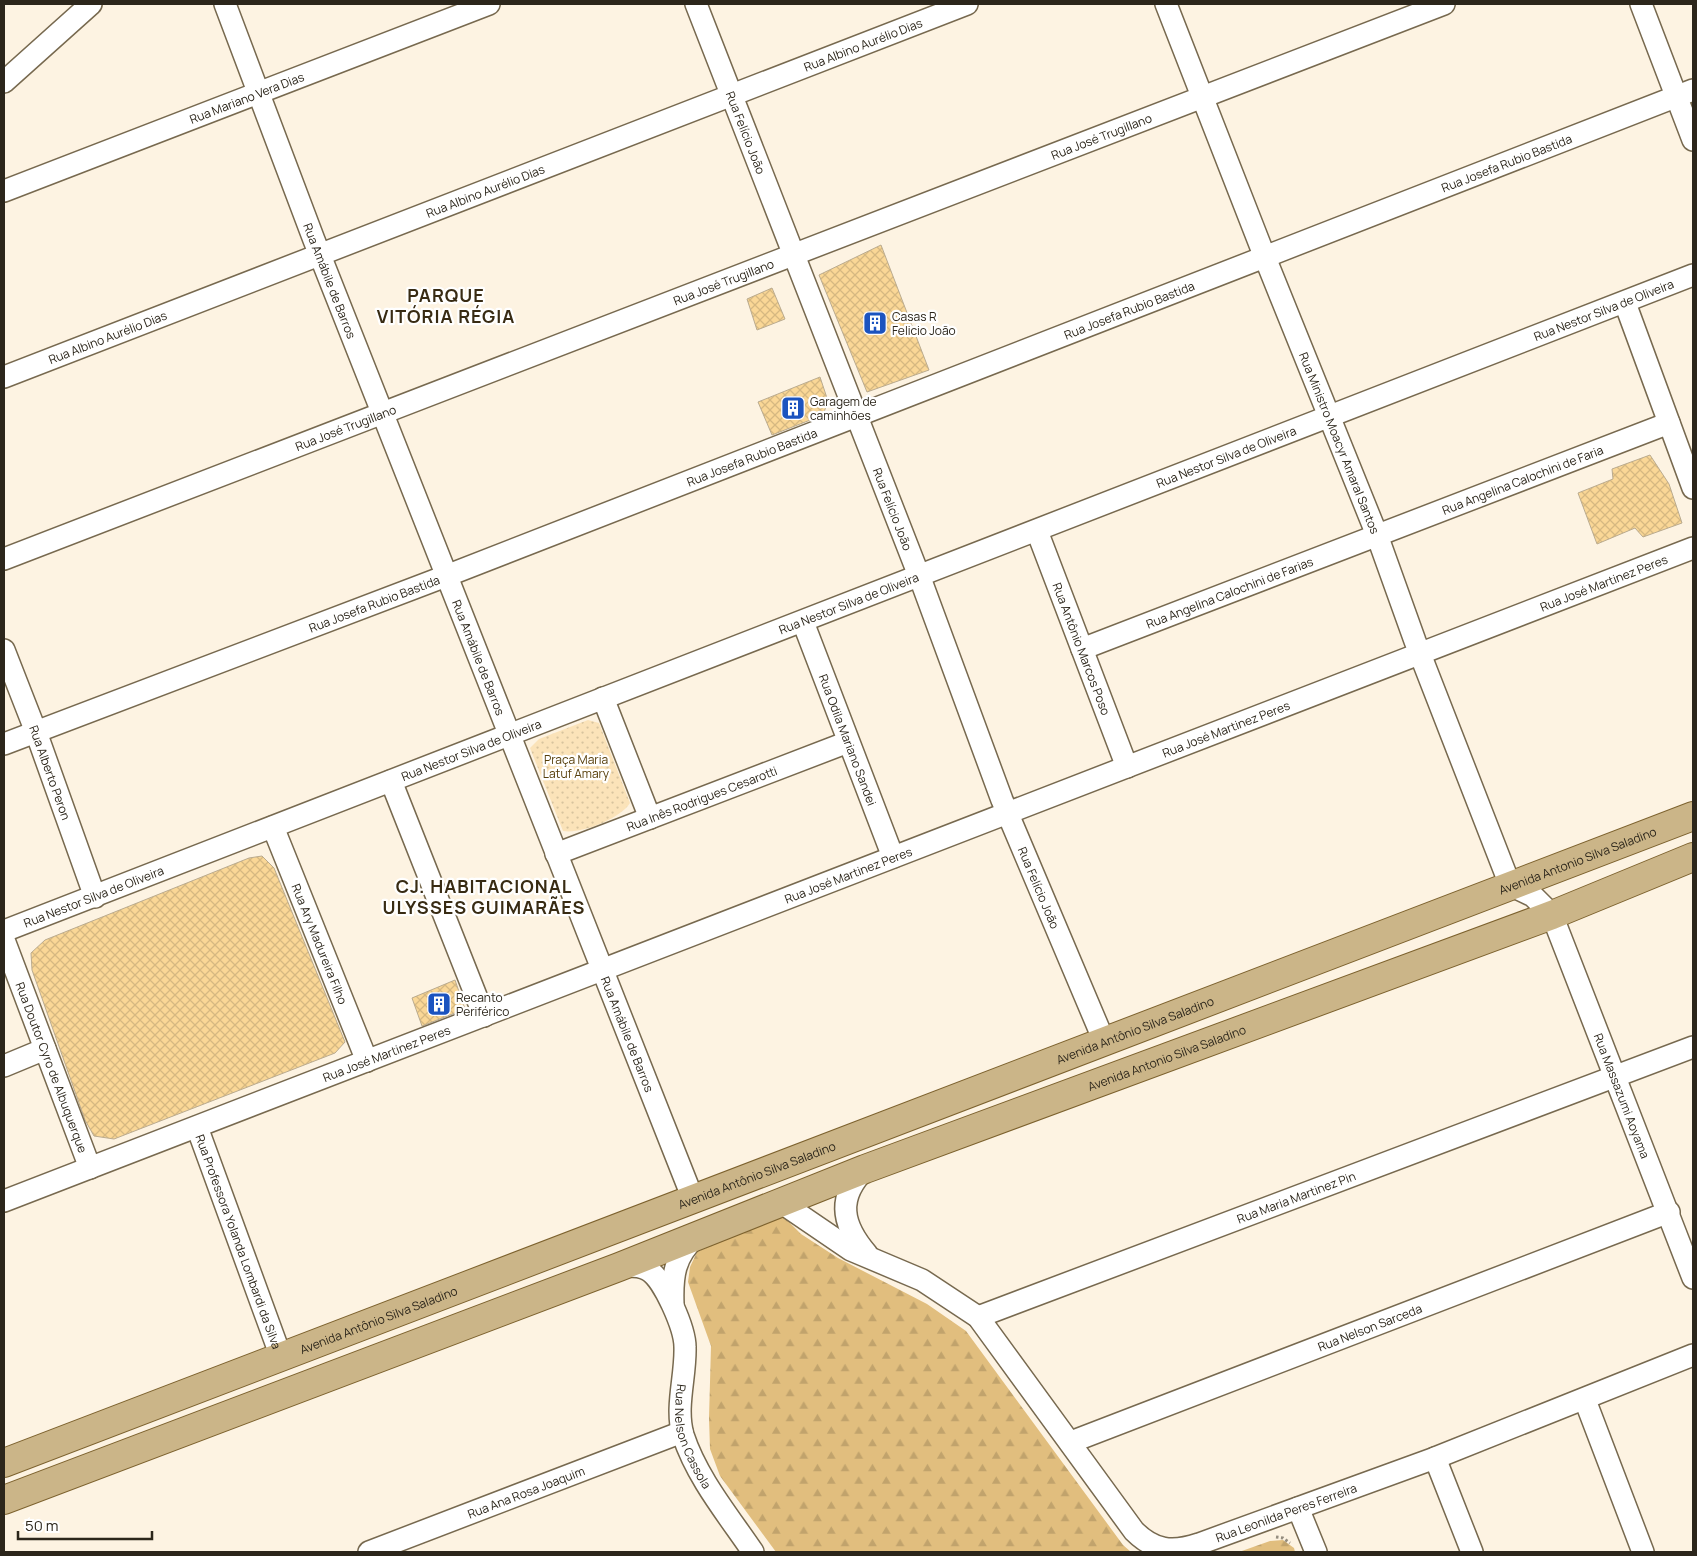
<svg xmlns="http://www.w3.org/2000/svg" width="1697" height="1556" font-family="Manrope,sans-serif">
  <defs>
    <pattern id="forest-firs" width="22" height="20" patternUnits="userSpaceOnUse" patternTransform="scale(1.25)"><rect width="22" height="20" fill="#e1be7e"/><path d="M5 1l3.5 6h-7zM16 11l3.5 6h-7z" fill="#c1a36c"/></pattern>
    <pattern id="park-dots" width="8" height="8" patternUnits="userSpaceOnUse" patternTransform="scale(1.25)"><rect width="8" height="8" fill="#fbe3b9"/><path d="M2 2h.1M6 6h.1" fill="none" stroke="#d7c39e" stroke-width="1.8" stroke-linecap="round"/></pattern>
    <pattern id="building-cross-hatch" width="8" height="8" patternUnits="userSpaceOnUse" patternTransform="scale(1.25)"><rect width="8" height="8" fill="#fad796"/><path d="M0 0l8 8M0 8l8-8" fill="none" stroke="#d6b881"/></pattern>
  </defs>
  <rect width="100%" height="100%" fill="#fdf3e2"/>
  <path fill="url(#forest-firs)" d="M 780,1215 L 786,1216 L 790,1223 L 801,1234 L 838,1258 L 927,1304 L 966,1331 L 1123,1545 L 1131,1552 L 776,1552 L 720,1476 L 710,1449 L 709,1418 L 711,1346 L 688,1282 L 690,1267 L 697,1252 Z
    M 1283,1540 L 1294,1548 L 1295,1552 L 1239,1552 L 1270,1541 Z"/>
  <path fill="url(#park-dots)" d="M 588,720 L 599,723 L 630,803 C 620,819 581,834 563,831 L 530,748 L 539,739 Z"/>
  <path fill="url(#building-cross-hatch)" stroke="#baab8f" d="M 881,245 L 929,370 L 867,392 L 819,275 Z
    M 772,288 L 785,319 L 757,330 L 747,299 Z
    M 820,377 L 828,401 L 823,415 L 772,435 L 758,402 Z
    M 1650,455 L 1669,484 L 1682,523 L 1643,537 L 1635,528 L 1597,544 L 1578,493 L 1613,479 L 1612,469 Z
    M 262,856 L 274,868 L 345,1042 L 335,1053 L 114,1139 L 94,1136 L 85,1120 L 32,970 L 31,953 L 45,940 L 249,858 Z
    M 455,980 L 465,1009 L 422,1026 L 412,998 Z"/>
  <g fill="none" stroke-linecap="round" stroke-linejoin="round">
    <g stroke="#77694f" stroke-width="24">
      <g id="minor">
        <path id="s1" d="M 225,4 L 314,240 L 693,1199"/>
        <path id="s2" d="M 696,4 L 923,586 L 1002,800 L 1104,1041"/>
        <path id="s3" d="M 1166,4 L 1264,255 L 1377,535 L 1415,641 L 1510,885 L 1533,896 L 1552,915 L 1693,1278"/>
        <path d="M 1641,4 L 1693,140"/>
        <path d="M 4,82 L 91,4"/>
        <path id="s4" d="M 4,191 L 489,4"/>
        <path d="M 1625,303 L 1693,488"/>
        <path id="s5" d="M 4,377 L 967,4"/>
        <path id="s6" d="M 1037,531 L 1127,767"/>
        <path id="s7" d="M 4,559 L 1444,4"/>
        <path id="s8" d="M 803,622 L 893,857"/>
        <path id="s9" d="M 1082,649 L 1669,423"/>
        <path id="s10" d="M 4,650 L 36,732 L 95,897"/>
        <path d="M 603,698 L 650,818"/>
        <path id="s11" d="M 4,744 L 446,576 L 1693,90"/>
        <path d="M 391,781 L 484,1016"/>
        <path id="s12" d="M 273,827 L 367,1061"/>
        <path id="s13" d="M 556,854 L 848,742"/>
        <path id="s14" d="M 4,931 L 1693,275"/>
        <path id="s15" d="M 4,940 L 90,1168"/>
        <path d="M 4,1066 L 45,1049"/>
        <path id="s16" d="M 197,1127 L 281,1357"/>
        <path d="M 865,1169 C 836,1198 842,1225 867,1254"/>
        <path id="s17" d="M 4,1201 L 1693,548"/>
        <path id="s18" d="M 782,1203 L 851,1250 L 922,1280 L 978,1317 L 1134,1531 C 1154,1551 1172,1553 1199,1544 L 1435,1458 L 1693,1355"/>
        <path id="s19" d="M 622,1266 C 630,1266 640,1265 648,1270 C 664,1279 685,1329 685,1347 C 686,1376 675,1407 683,1435 C 697,1478 728,1515 753,1552"/>
        <path d="M 673,1304 C 672,1277 674,1256 696,1237"/>
        <path id="s20" d="M 978,1317 L 1693,1047"/>
        <path d="M 1585,1400 L 1643,1552"/>
        <path id="s21" d="M 1071,1442 L 1669,1212"/>
        <path d="M 1435,1458 L 1472,1552"/>
        <path d="M 1298,1508 L 1316,1552"/>
        <path id="s22" d="M 369,1552 L 682,1432"/>
      </g>
    </g>
    <g stroke="#7d622e" stroke-width="30">
      <g id="major">
        <path id="s23" d="M 4,1463 L 1693,816"/>
        <path id="s24" d="M 4,1500 L 619,1267 L 865,1169 L 1552,915 L 1693,857"/>
      </g>
    </g>
    <path stroke="#958d7f" stroke-width="3" stroke-dasharray="2.5 2.5" stroke-linecap="butt" d="M 1276,1537 L 1283,1538 L 1290,1543"/>
    <use href="#minor" stroke="#fff" stroke-width="21"/>
    <use href="#major" stroke="#cbb588" stroke-width="28"/>
  </g>
  <defs>
    <g id="building-square" transform="scale(1.25)"><rect x="-9" y="-9" width="18" height="18" rx="4" fill="#1b53bf" stroke="#fff"/><path d="M-4-6H4V6H1V3H-1V6H-4ZM-2.5-4.3h1.7v1.8h-1.7ZM.8-4.3h1.7v1.8H.8ZM-2.5-1h1.7V.8h-1.7ZM.8-1h1.7V.8H.8Z" fill="#fff"/></g>
  </defs>
  <g fill-rule="evenodd">
    <use href="#building-square" x="875" y="323"/>
    <use href="#building-square" x="793" y="408"/>
    <use href="#building-square" x="439" y="1004"/>
  </g>
  <g text-anchor="middle" dominant-baseline="central" stroke-width="4.5" stroke-linejoin="round" paint-order="stroke">
    <g font-size="12" fill="#2c261b" stroke="#fff">
      <text stroke="none"><textPath href="#s5" startOffset="921">Rua Albino Aurélio Dias</textPath></text>
      <text stroke="none"><textPath href="#s4" startOffset="260">Rua Mariano Vera Dias</textPath></text>
      <text stroke="none"><textPath href="#s2" startOffset="138">Rua Felício João</textPath></text>
      <text stroke="none"><textPath href="#s7" startOffset="1176">Rua José Trugillano</textPath></text>
      <text stroke="none"><textPath href="#s11" startOffset="1611">Rua Josefa Rubio Bastida</textPath></text>
      <text stroke="none"><textPath href="#s5" startOffset="516">Rua Albino Aurélio Dias</textPath></text>
      <text stroke="none"><textPath href="#s7" startOffset="771">Rua José Trugillano</textPath></text>
      <text stroke="none"><textPath href="#s1" startOffset="296">Rua Amábile de Barros</textPath></text>
      <text stroke="none"><textPath href="#s11" startOffset="1206">Rua Josefa Rubio Bastida</textPath></text>
      <text stroke="none"><textPath href="#s14" startOffset="1716">Rua Nestor Silva de Oliveira</textPath></text>
      <text stroke="none"><textPath href="#s5" startOffset="111">Rua Albino Aurélio Dias</textPath></text>
      <text stroke="none"><textPath href="#s7" startOffset="366">Rua José Trugillano</textPath></text>
      <text stroke="none"><textPath href="#s3" startOffset="472">Rua Ministro Moacyr Amaral Santos</textPath></text>
      <text stroke="none"><textPath href="#s11" startOffset="801">Rua Josefa Rubio Bastida</textPath></text>
      <text stroke="none"><textPath href="#s14" startOffset="1311">Rua Nestor Silva de Oliveira</textPath></text>
      <text stroke="none"><textPath href="#s9" startOffset="472">Rua Angelina Calochini de Faria</textPath></text>
      <text stroke="none"><textPath href="#s2" startOffset="542">Rua Felício João</textPath></text>
      <text stroke="none"><textPath href="#s17" startOffset="1715">Rua José Martinez Peres</textPath></text>
      <text stroke="none"><textPath href="#s9" startOffset="158">Rua Angelina Calochini de Farias</textPath></text>
      <text stroke="none"><textPath href="#s11" startOffset="396">Rua Josefa Rubio Bastida</textPath></text>
      <text stroke="none"><textPath href="#s14" startOffset="906">Rua Nestor Silva de Oliveira</textPath></text>
      <text stroke="none"><textPath href="#s6" startOffset="126">Rua Antônio Marcos Poso</textPath></text>
      <text stroke="none"><textPath href="#s1" startOffset="701">Rua Amábile de Barros</textPath></text>
      <text stroke="none"><textPath href="#s17" startOffset="1310">Rua José Martinez Peres</textPath></text>
      <text stroke="none"><textPath href="#s8" startOffset="126">Rua Odila Mariano Sandei</textPath></text>
      <text stroke="none"><textPath href="#s14" startOffset="501">Rua Nestor Silva de Oliveira</textPath></text>
      <text stroke="none"><textPath href="#s10" startOffset="131">Rua Alberto Peron</textPath></text>
      <text stroke="none"><textPath href="#s13" startOffset="156">Rua Inês Rodrigues Cesarotti</textPath></text>
      <text stroke="none"><textPath href="#s23" startOffset="1685">Avenida Antonio Silva Saladino</textPath></text>
      <text stroke="none"><textPath href="#s17" startOffset="905">Rua José Martinez Peres</textPath></text>
      <text stroke="none"><textPath href="#s2" startOffset="948">Rua Felício João</textPath></text>
      <text stroke="none"><textPath href="#s14" startOffset="96">Rua Nestor Silva de Oliveira</textPath></text>
      <text stroke="none"><textPath href="#s12" startOffset="126">Rua Ary Madureira Filho</textPath></text>
      <text stroke="none"><textPath href="#s23" startOffset="1211">Avenida Antônio Silva Saladino</textPath></text>
      <text stroke="none"><textPath href="#s1" startOffset="1106">Rua Amábile de Barros</textPath></text>
      <text stroke="none"><textPath href="#s17" startOffset="410">Rua José Martinez Peres</textPath></text>
      <text stroke="none"><textPath href="#s24" startOffset="1244">Avenida Antonio Silva Saladino</textPath></text>
      <text stroke="none"><textPath href="#s15" startOffset="136">Rua Doutor Cyro de Albuquerque</textPath></text>
      <text stroke="none"><textPath href="#s3" startOffset="1192">Rua Massazumi Aoyama</textPath></text>
      <text stroke="none"><textPath href="#s23" startOffset="806">Avenida Antônio Silva Saladino</textPath></text>
      <text stroke="none"><textPath href="#s20" startOffset="340">Rua Maria Martinez Pin</textPath></text>
      <text stroke="none"><textPath href="#s16" startOffset="122">Rua Professora Yolanda Lombardi da Silva</textPath></text>
      <text stroke="none"><textPath href="#s23" startOffset="401">Avenida Antônio Silva Saladino</textPath></text>
      <text stroke="none"><textPath href="#s21" startOffset="320">Rua Nelson Sarceda</textPath></text>
      <text stroke="none"><textPath href="#s19" startOffset="206">Rua Nelson Cassola</textPath></text>
      <text stroke="none"><textPath href="#s22" startOffset="168">Rua Ana Rosa Joaquim</textPath></text>
      <text stroke="none"><textPath href="#s18" startOffset="656">Rua Leonilda Peres Ferreira</textPath></text>
    </g>
    <g font-size="12" fill="#2c261b" stroke="#fff" text-anchor="start">
      <text x="892" y="316">Casas R<tspan x="892" dy="14">Felicio João</tspan></text>
      <text x="810" y="401">Garagem de<tspan x="810" dy="14">caminhões</tspan></text>
      <text x="456" y="997">Recanto<tspan x="456" dy="14">Periférico</tspan></text>
    </g>
    <g font-size="12" fill="#563e0a" stroke="#fff">
      <text x="576" y="759">Praça Maria<tspan x="576" dy="14">Latuf Amary</tspan></text>
    </g>
    <g font-size="18" font-weight="bold" letter-spacing="1" fill="#382b13" stroke="#fff">
      <text x="446" y="295">PARQUE<tspan x="446" dy="21">VITÓRIA RÉGIA</tspan></text>
      <text x="484" y="886">CJ. HABITACIONAL<tspan x="484" dy="21">ULYSSES GUIMARÃES</tspan></text>
    </g>
  </g>
  <rect width="1697" height="1556" fill="none" stroke="#2c261b" stroke-width="10"/>
  <path d="M18 1531v8h134v-8" fill="none" stroke="#2c261b" stroke-width="2.5"/>
  <text x="25" y="1531" font-size="15" fill="#2c261b" stroke="#ffffff" stroke-width="4" paint-order="stroke">50 m</text>
</svg>
